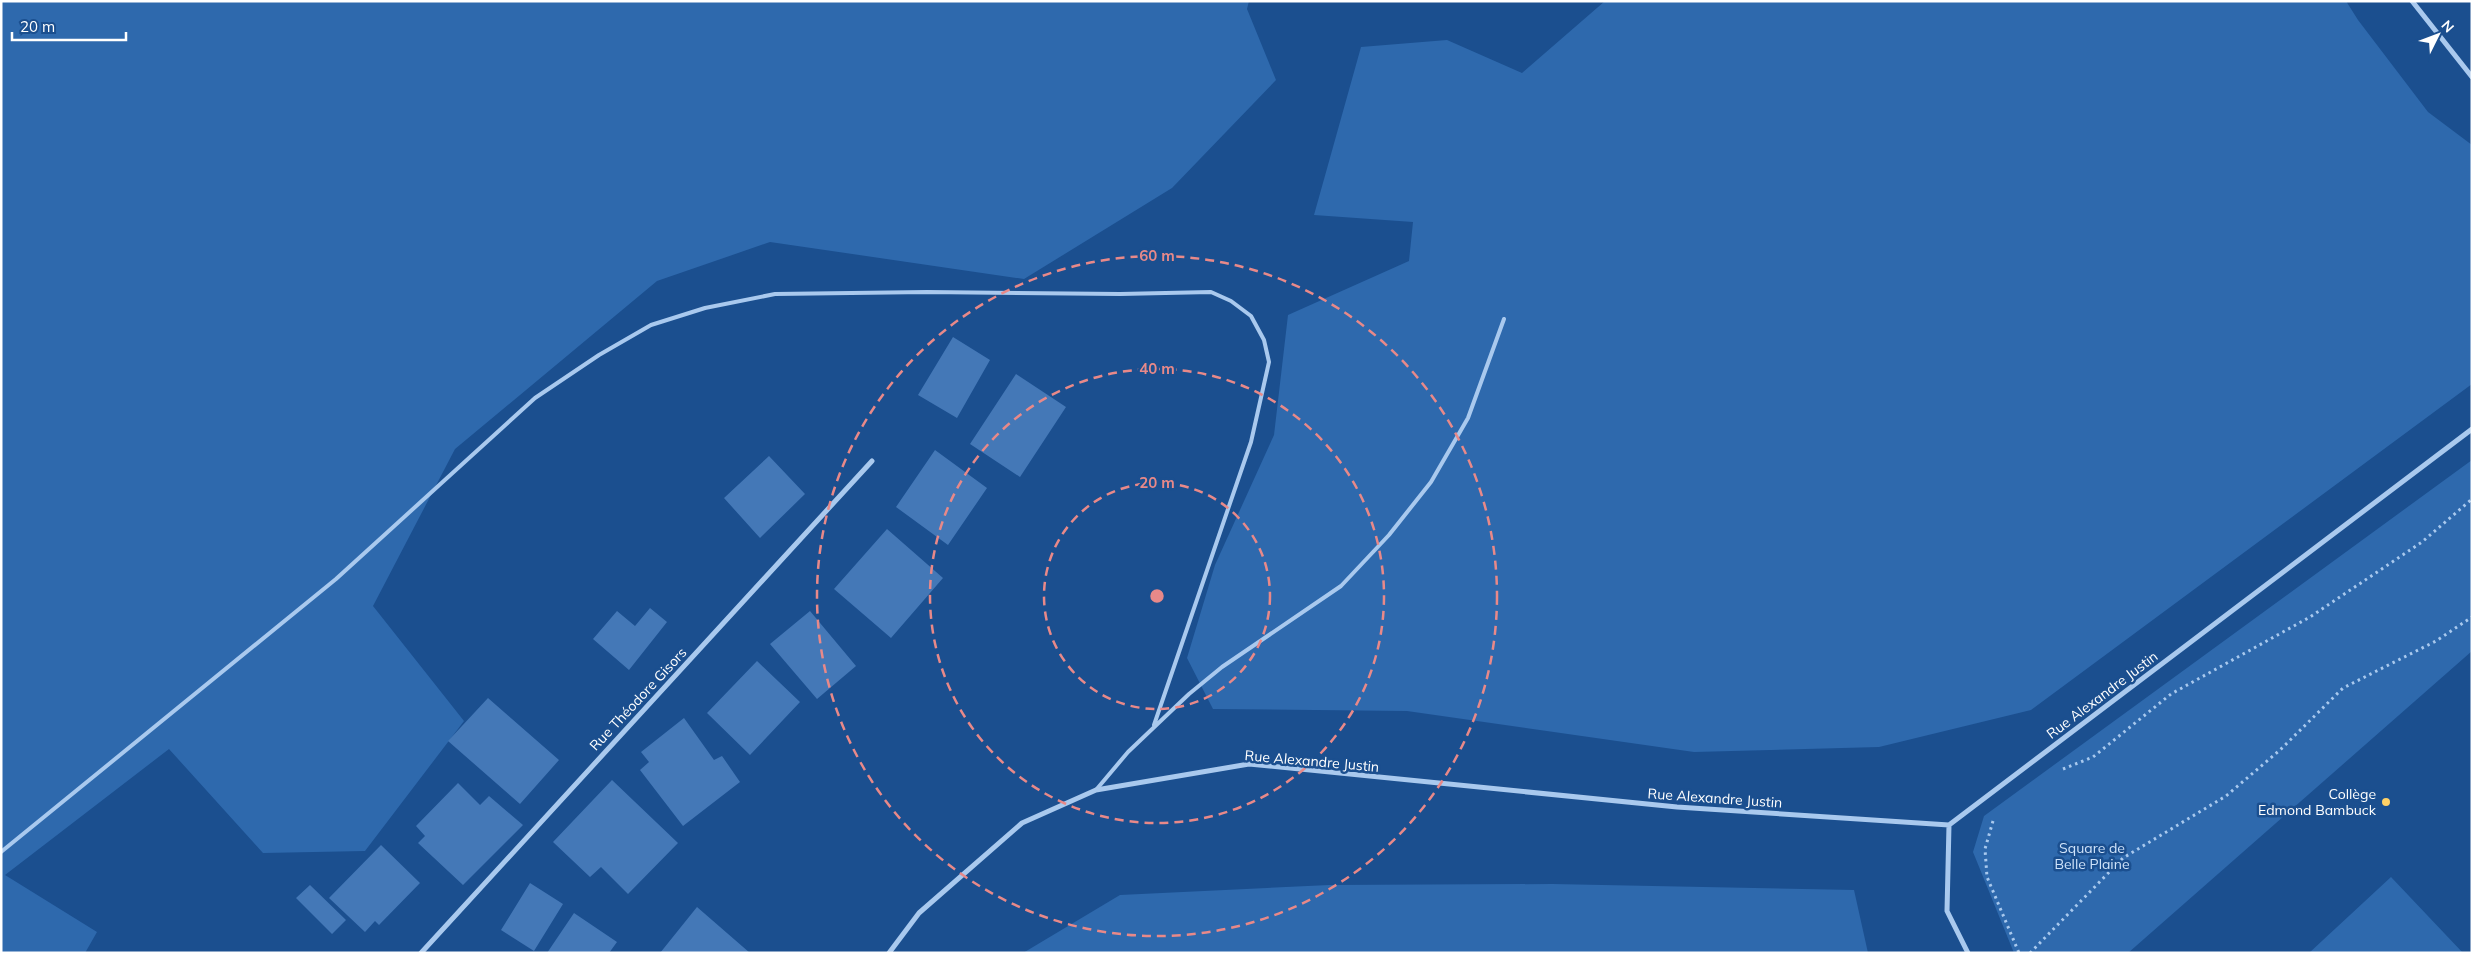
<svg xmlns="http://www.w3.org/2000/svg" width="2473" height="954" font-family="Mulish,sans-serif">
  <rect width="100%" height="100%" fill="#1b4f8f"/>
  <path fill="#2e69ad" d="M 1,1 L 1249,1 L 1247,9 L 1276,80 L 1172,188 L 1024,279 L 770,242 L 657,281 L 455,449 L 373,606 L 464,721 L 365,851 L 263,853 L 169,749 L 5,875 L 97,932 L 85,953 L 1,953 Z
    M 1605,1 L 2346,1 L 2358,20 L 2428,112 L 2472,145 L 2472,384 L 2031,710 L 1879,747 L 1694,752 L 1407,711 L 1213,709 L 1187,658 L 1215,565 L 1274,435 L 1288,315 L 1409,261 L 1413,222 L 1314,215 L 1361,47 L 1447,40 L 1522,73 Z
    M 2472,460 L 2472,651 L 2128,953 L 2014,953 L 1973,852 L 1984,816 Z
    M 2391,877 L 2463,953 L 2309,953 Z
    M 1552,884 L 1854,890 L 1868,953 L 1023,953 L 1120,895 L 1329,885 Z"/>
  <path fill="#4478b7" d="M 953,337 L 990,360 L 957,418 L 918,395 Z
    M 1016,374 L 1066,407 L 1020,477 L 970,444 Z
    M 935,450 L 987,488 L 948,545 L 896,507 Z
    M 769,456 L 805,494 L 760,538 L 724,498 Z
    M 887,529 L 943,578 L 891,638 L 834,589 Z
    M 650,608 L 667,622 L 629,670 L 593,639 L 617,611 L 635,626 Z
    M 810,611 L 856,666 L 817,699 L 770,644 Z
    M 757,661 L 800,702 L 750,755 L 707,713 Z
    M 488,698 L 559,760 L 520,804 L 448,741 Z
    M 684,718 L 714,760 L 722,756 L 740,782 L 683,826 L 640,770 L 649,762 L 641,752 Z
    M 612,780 L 678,843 L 628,894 L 601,867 L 590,877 L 553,842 Z
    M 458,783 L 480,805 L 489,796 L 523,825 L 463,885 L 418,843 L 425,836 L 416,826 Z
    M 381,845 L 420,883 L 379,925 L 375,921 L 365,932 L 329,898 Z
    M 530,883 L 563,904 L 534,951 L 501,930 Z
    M 310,885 L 346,920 L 332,934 L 296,898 Z
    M 697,907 L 750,953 L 660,953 Z
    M 574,913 L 617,942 L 609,953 L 547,953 Z"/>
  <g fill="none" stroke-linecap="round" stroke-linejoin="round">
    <path stroke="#a9c9ee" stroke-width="3" stroke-dasharray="2.5 4" stroke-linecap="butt" d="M 2063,769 L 2093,757 L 2171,694 L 2310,617 L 2422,542 L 2472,499
      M 1993,821 L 1985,849 L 1987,877 L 2019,953
      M 2030,953 L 2123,858 L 2226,796 L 2280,750 L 2343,688 L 2436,641 L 2472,617"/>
    <path stroke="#a9c9ee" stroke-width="4" d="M 1096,790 L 1128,752 L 1189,694 L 1222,667 L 1341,586 L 1389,535 L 1431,482 L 1468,418 L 1504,319
      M 1,852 L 336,579 L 535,398 L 599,355 L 651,325 L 705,308 L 775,294 L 927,292 L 1120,294 L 1211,292 L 1231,301 L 1251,316 L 1264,340 L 1269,362 L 1251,442 L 1154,725"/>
    <path stroke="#a9c9ee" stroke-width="5" d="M 2412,1 L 2472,77
      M 1949,825 L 1947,911 L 1968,953
      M 421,953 L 872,461
      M 889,953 L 919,913 L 1022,823 L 1096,790 L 1249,764 L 1677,807 L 1949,825 L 2472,429"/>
  </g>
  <g fill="none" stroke="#e88989" stroke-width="2.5" stroke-dasharray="9 6">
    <circle cx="1157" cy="596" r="113"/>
    <circle cx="1157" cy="596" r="227"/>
    <circle cx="1157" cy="596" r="340"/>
  </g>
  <circle fill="#ffd166" stroke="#1b4f8f" stroke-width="2" cx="2386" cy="802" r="5"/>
  <g text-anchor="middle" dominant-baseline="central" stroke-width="5" stroke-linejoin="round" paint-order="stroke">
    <g font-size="14" fill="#fff" stroke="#1b4f8f">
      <text transform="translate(2102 695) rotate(-37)">Rue Alexandre Justin</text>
      <text transform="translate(638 699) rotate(-47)">Rue Théodore Gisors</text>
      <text transform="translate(1312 761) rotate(5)">Rue Alexandre Justin</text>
      <text transform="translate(1715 798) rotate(4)">Rue Alexandre Justin</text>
    </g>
    <g font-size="14" fill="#fff" stroke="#1b4f8f" text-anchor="end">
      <text x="2376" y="794">Collège<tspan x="2376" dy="16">Edmond Bambuck</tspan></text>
    </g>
    <g font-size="14" fill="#cfe3fa" stroke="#1b4f8f">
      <text x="2092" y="848">Square de<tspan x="2092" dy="16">Belle Plaine</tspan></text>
    </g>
  </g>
  <circle cx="1157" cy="596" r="8" fill="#e88989" stroke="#1b4f8f" stroke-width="2.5"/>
  <g font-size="15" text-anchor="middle" font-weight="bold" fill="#e88989" stroke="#1b4f8f" stroke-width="5" stroke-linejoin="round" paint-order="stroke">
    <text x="1157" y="261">60 m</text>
    <text x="1157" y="374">40 m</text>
    <text x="1157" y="488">20 m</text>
  </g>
  <rect width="2473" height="954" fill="none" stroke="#ffffff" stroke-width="5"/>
  <g transform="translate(2438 35) rotate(48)" stroke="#1b4f8f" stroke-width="4" paint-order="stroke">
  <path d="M0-4L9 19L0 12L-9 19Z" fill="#ffffff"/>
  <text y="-8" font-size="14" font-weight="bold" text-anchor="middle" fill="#ffffff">N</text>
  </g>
  <path d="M12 32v8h114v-8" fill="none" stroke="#ffffff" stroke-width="2.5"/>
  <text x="20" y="32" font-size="15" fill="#ffffff" stroke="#1b4f8f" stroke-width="4" paint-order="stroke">20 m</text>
</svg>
